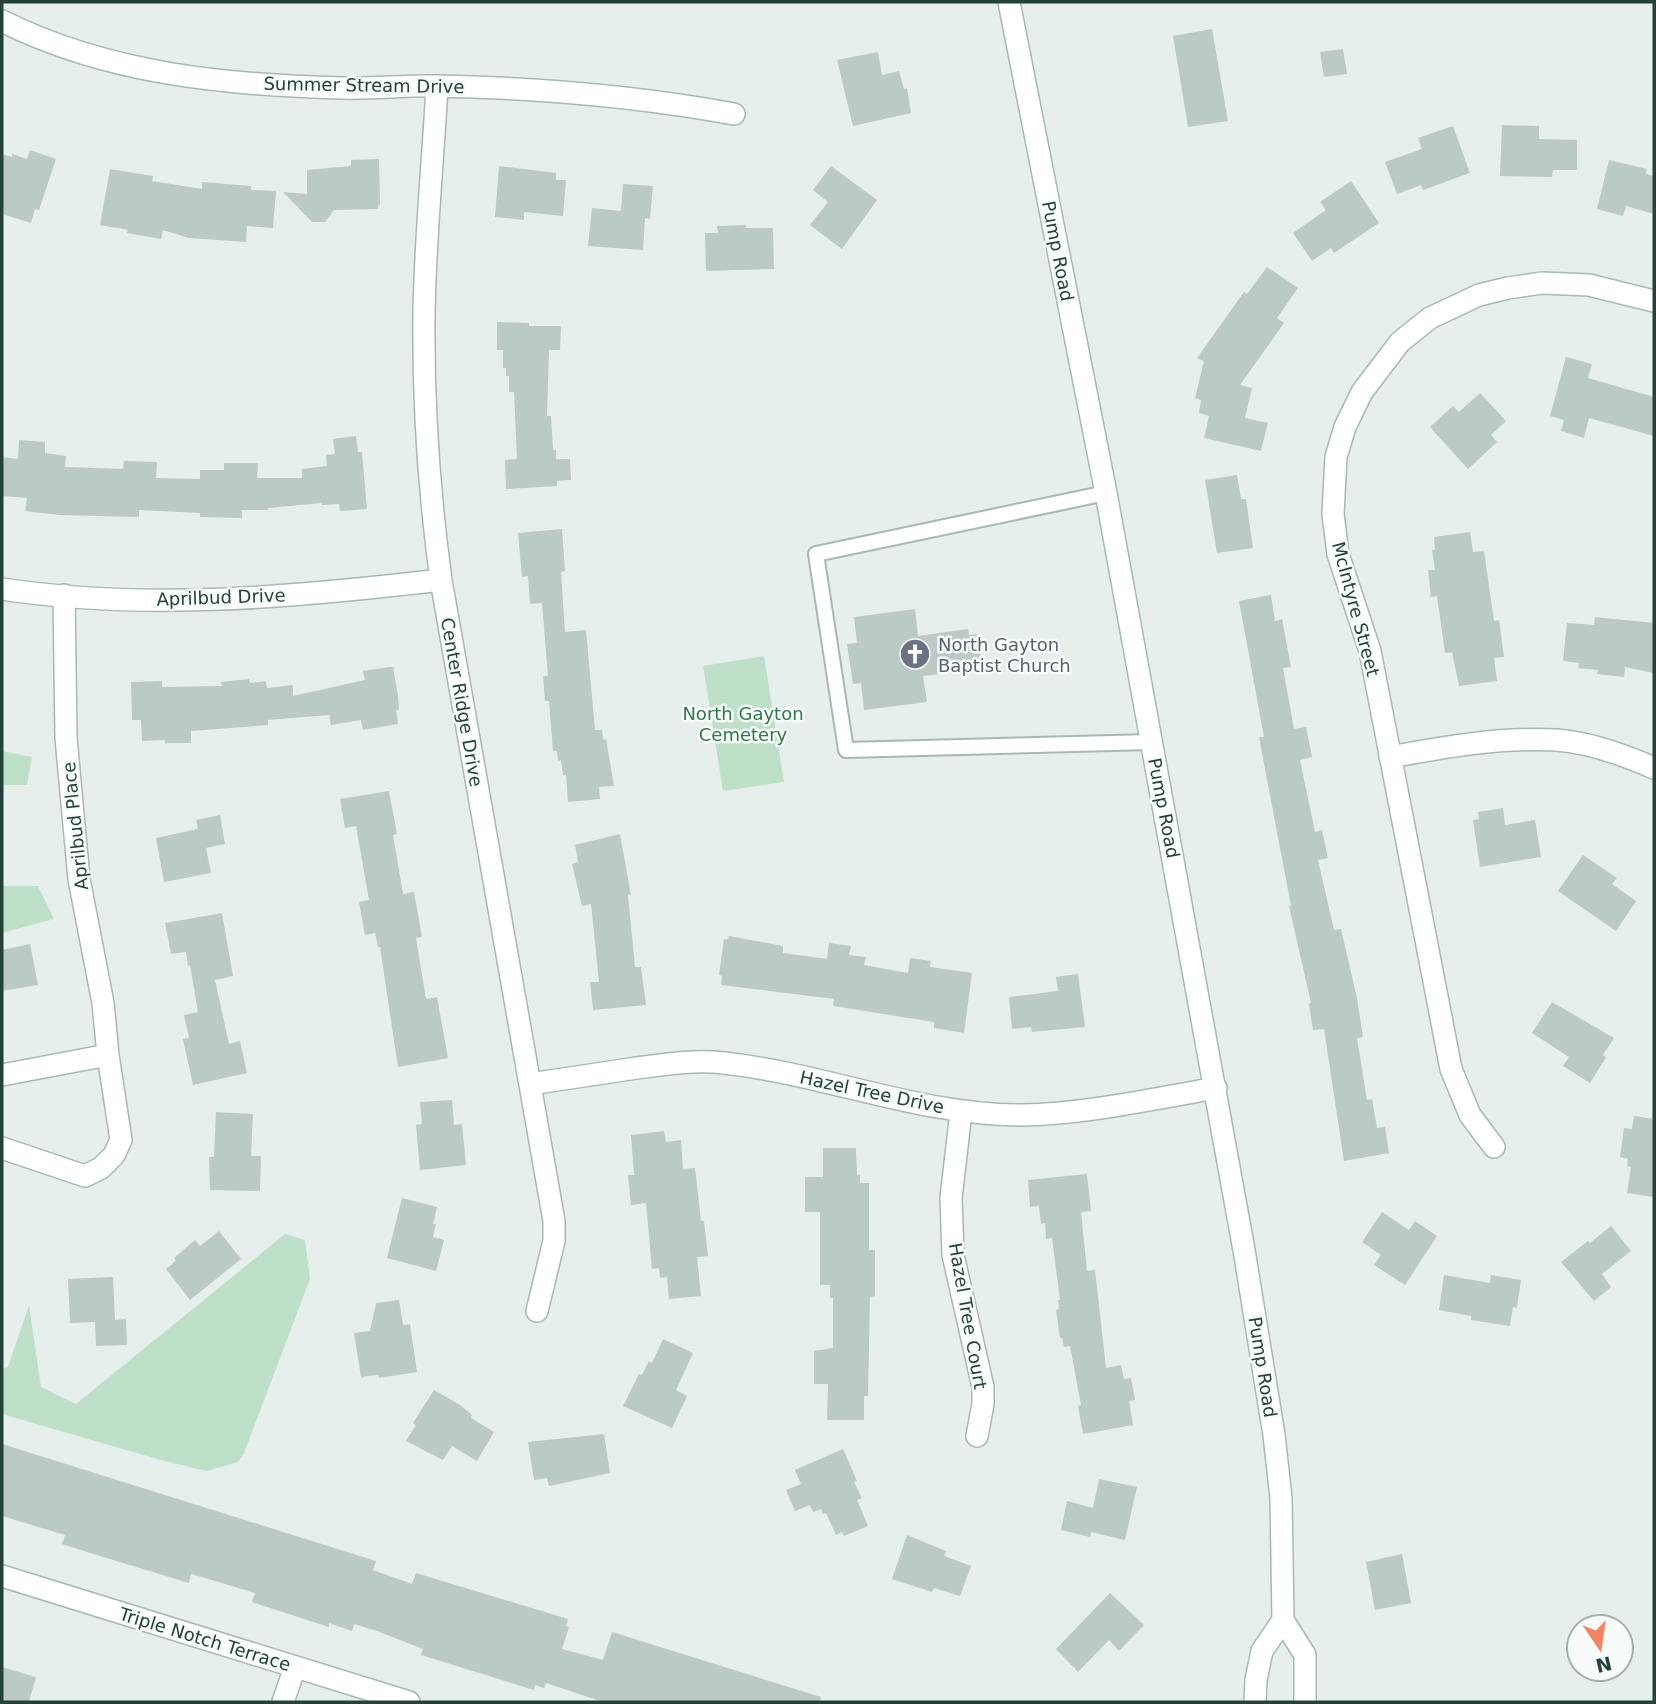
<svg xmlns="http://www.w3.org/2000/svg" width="1656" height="1704" font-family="'DejaVu Sans',sans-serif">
  <rect width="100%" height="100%" fill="#e6efeb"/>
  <path fill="#bfe0c8" d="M 764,656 L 784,782 L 723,791 L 703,666 Z
    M 2,751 L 32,757 L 27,785 L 2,785 Z
    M 2,886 L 38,886 L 54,919 L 2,933 Z
    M 285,1234 L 305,1240 L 310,1279 L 244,1453 L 238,1462 L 207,1471 L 164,1461 L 2,1414 L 2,1369 L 8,1367 L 29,1305 L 41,1387 L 76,1404 Z"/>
  <path fill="#bbcac4" d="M 1212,29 L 1228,121 L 1188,127 L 1173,36 Z
    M 1343,49 L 1347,74 L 1324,77 L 1320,52 Z
    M 878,52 L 882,75 L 899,71 L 904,89 L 907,88 L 911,113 L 853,126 L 837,60 Z
    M 1502,125 L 1539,126 L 1539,139 L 1577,140 L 1577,170 L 1553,170 L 1552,177 L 1500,176 Z
    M 1453,126 L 1470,173 L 1423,190 L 1421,185 L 1397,194 L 1385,162 L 1422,149 L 1418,138 Z
    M 30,150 L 56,159 L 39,210 L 35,209 L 31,223 L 2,214 L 2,154 L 12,157 L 12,154 L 27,159 Z
    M 379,159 L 380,205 L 378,205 L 378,209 L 334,210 L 325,222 L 312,222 L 283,192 L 307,194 L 307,170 L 351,166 L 351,160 Z
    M 1609,160 L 1647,169 L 1646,174 L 1654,176 L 1654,214 L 1626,206 L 1623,216 L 1597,209 Z
    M 499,166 L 556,173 L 556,180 L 566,180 L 563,216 L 524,212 L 524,220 L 495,217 Z
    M 831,166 L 877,200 L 842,249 L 810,225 L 828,202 L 813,190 Z
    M 110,169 L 153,176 L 152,181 L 202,189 L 202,182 L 251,186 L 251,190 L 276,191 L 273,228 L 247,226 L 246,242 L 189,238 L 163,230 L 161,239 L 127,233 L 128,230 L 100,225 Z
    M 1351,181 L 1379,223 L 1334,253 L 1331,248 L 1312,261 L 1293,233 L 1326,210 L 1320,202 Z
    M 623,184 L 653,186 L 650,219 L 645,218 L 643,250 L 588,246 L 592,208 L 621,211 Z
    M 746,225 L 746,228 L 773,228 L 774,269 L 706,271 L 705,233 L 718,233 L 717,226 Z
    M 1267,267 L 1298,288 L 1277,318 L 1284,323 L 1240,385 L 1252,388 L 1245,418 L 1268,423 L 1261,451 L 1204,438 L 1209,416 L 1199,413 L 1201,400 L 1195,398 L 1204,361 L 1197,358 L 1244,292 L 1247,294 Z
    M 497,322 L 529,323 L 529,326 L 561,326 L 560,350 L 549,350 L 547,416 L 551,416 L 553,450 L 556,450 L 556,459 L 570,459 L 571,480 L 557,481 L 557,486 L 506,489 L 505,460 L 517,459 L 514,392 L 509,392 L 509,376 L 506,376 L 506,368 L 503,368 L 503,350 L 497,350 Z
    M 1566,357 L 1592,364 L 1588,378 L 1654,397 L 1654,436 L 1589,418 L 1584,438 L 1561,431 L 1564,420 L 1550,416 Z
    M 1480,393 L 1506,421 L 1491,435 L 1497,442 L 1468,469 L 1430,427 L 1453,406 L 1459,412 Z
    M 356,436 L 358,452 L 362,452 L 367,509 L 340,511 L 339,504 L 322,505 L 322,503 L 268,508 L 268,510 L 242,510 L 242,518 L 200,517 L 200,513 L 139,510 L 139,517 L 60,515 L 25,511 L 27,498 L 2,496 L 2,457 L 18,459 L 19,440 L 45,442 L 45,453 L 66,456 L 65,467 L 123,469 L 124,461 L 157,462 L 156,478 L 200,479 L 200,470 L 224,470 L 224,463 L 258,463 L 257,478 L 302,478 L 302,469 L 327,466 L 326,455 L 335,454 L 333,439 Z
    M 1237,475 L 1241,499 L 1246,499 L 1253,548 L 1217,553 L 1205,480 Z
    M 562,529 L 565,571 L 561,572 L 565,632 L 586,630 L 595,730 L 602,730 L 603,740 L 606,739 L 614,786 L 599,787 L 600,799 L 568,802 L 566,775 L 563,775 L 561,760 L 558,761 L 557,751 L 553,751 L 549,701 L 545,701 L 543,676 L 548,676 L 542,603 L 530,604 L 528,576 L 522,577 L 518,533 Z
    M 1470,532 L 1473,552 L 1484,551 L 1494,621 L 1499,620 L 1504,657 L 1494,658 L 1497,681 L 1459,686 L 1452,652 L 1445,653 L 1437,596 L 1431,597 L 1428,570 L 1435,570 L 1432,550 L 1435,550 L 1434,537 Z
    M 1271,595 L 1275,621 L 1282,619 L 1291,667 L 1283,668 L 1294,729 L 1306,727 L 1312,757 L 1300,760 L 1315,832 L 1322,830 L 1328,858 L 1318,860 L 1334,930 L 1341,929 L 1357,998 L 1363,1037 L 1357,1038 L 1367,1100 L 1372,1099 L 1377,1128 L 1385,1127 L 1389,1153 L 1344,1161 L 1324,1029 L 1313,1030 L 1309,1004 L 1311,1003 L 1289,906 L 1291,906 L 1259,737 L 1264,737 L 1239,601 Z
    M 915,609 L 918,636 L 968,629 L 969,635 L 978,634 L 982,665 L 973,666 L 973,670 L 923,676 L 927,702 L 864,710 L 861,683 L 853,684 L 847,644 L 857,643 L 854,617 Z
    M 1595,617 L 1654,623 L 1654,673 L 1625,667 L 1624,677 L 1597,674 L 1598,670 L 1578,668 L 1579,663 L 1563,661 L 1567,623 L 1594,625 Z
    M 389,667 L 393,667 L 398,696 L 399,710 L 396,710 L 398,724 L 363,730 L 361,720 L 331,725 L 329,715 L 268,720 L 268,725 L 191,731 L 191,743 L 165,743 L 165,740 L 142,741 L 141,720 L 132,720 L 131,682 L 162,681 L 162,687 L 222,686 L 221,682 L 249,679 L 250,683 L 266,681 L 267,688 L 293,685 L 293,696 L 365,680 L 363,671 Z
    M 389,791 L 397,834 L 393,835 L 403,894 L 414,892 L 422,937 L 416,938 L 426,999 L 437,997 L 448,1058 L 398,1067 L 380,947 L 378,947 L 375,933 L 365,935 L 359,902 L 369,900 L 356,826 L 345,828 L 340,799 Z
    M 1503,808 L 1505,825 L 1535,820 L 1541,857 L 1480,867 L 1473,820 L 1479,819 L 1478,812 Z
    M 220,815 L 225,844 L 206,848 L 211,873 L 164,882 L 156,838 L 198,829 L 196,820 Z
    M 620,834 L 631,895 L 628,895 L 635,967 L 641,967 L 646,1005 L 593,1010 L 590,982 L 599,982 L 591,904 L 582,906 L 572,864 L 578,862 L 575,845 Z
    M 1583,855 L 1617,878 L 1612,884 L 1636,901 L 1616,931 L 1558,891 Z
    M 222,913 L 233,976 L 215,980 L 229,1044 L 240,1041 L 247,1073 L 193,1085 L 183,1039 L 189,1038 L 184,1015 L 198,1012 L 190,965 L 188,966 L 186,952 L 171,954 L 165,923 Z
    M 729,936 L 783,946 L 783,953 L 827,959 L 829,943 L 851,946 L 849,955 L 866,957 L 864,965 L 908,973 L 910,958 L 931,961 L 930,967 L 972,973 L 964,1033 L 934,1028 L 934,1022 L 833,1006 L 834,999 L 721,985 L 722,976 L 719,975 L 724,939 L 728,939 Z
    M 30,944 L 38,985 L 2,991 L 2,950 Z
    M 1078,974 L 1085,1027 L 1032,1032 L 1031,1027 L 1012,1029 L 1009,997 L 1058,991 L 1056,977 Z
    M 1552,1002 L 1614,1038 L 1603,1055 L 1606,1057 L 1590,1083 L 1563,1066 L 1569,1057 L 1532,1033 Z
    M 452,1100 L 454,1125 L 462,1124 L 466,1165 L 420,1170 L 416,1125 L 422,1124 L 420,1102 Z
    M 216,1112 L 253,1114 L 251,1156 L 261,1156 L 260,1191 L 210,1190 L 209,1157 L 214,1157 Z
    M 1634,1116 L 1654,1119 L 1654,1197 L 1627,1193 L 1631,1167 L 1627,1166 L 1628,1159 L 1620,1157 L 1624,1128 L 1632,1129 Z
    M 664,1131 L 666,1142 L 681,1140 L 683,1169 L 695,1168 L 701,1221 L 704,1221 L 708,1256 L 697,1257 L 701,1296 L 669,1299 L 667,1277 L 660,1278 L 659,1268 L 652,1269 L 646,1203 L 631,1205 L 628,1175 L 634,1175 L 631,1135 Z
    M 823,1148 L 856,1148 L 857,1175 L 860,1175 L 860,1183 L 869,1183 L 869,1250 L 875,1250 L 875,1296 L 870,1297 L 868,1396 L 864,1396 L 864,1420 L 827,1420 L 828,1384 L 814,1384 L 814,1351 L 833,1348 L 833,1298 L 830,1298 L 830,1285 L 820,1285 L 820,1212 L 805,1212 L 805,1177 L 823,1177 Z
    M 1087,1174 L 1091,1211 L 1081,1212 L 1087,1271 L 1095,1270 L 1106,1368 L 1121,1365 L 1124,1379 L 1131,1378 L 1135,1400 L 1129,1401 L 1133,1425 L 1083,1434 L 1078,1406 L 1081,1405 L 1070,1346 L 1064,1347 L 1062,1338 L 1060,1338 L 1056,1310 L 1059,1309 L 1058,1300 L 1060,1300 L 1052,1238 L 1046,1239 L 1045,1223 L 1041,1224 L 1039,1206 L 1030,1207 L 1028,1180 Z
    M 402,1198 L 437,1207 L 433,1224 L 436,1224 L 433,1237 L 444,1240 L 436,1271 L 387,1258 Z
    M 1382,1212 L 1409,1230 L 1415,1221 L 1437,1236 L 1405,1285 L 1374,1265 L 1381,1255 L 1362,1242 Z
    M 1611,1226 L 1631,1251 L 1602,1274 L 1611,1287 L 1594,1301 L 1561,1262 L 1588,1241 L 1590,1243 Z
    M 219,1231 L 241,1259 L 190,1300 L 166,1269 L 176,1261 L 174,1258 L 195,1240 L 200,1246 Z
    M 1444,1275 L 1490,1283 L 1491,1275 L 1521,1280 L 1517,1308 L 1513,1307 L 1510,1326 L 1471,1320 L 1471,1316 L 1439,1310 Z
    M 113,1277 L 115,1320 L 126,1319 L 127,1345 L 96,1346 L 95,1322 L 70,1323 L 68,1279 Z
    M 399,1300 L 403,1325 L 410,1324 L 417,1372 L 379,1378 L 378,1375 L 361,1377 L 354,1333 L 370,1331 L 376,1303 Z
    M 663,1339 L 693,1353 L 676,1390 L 687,1396 L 672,1428 L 623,1406 L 639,1374 L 642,1375 L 649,1361 L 652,1363 Z
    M 434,1390 L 460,1405 L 472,1415 L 471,1418 L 494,1432 L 477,1461 L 452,1446 L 443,1460 L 406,1441 L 416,1425 L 413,1423 Z
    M 604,1434 L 610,1473 L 549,1486 L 547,1478 L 534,1480 L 528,1442 Z
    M 2,1444 L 376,1561 L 373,1570 L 412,1584 L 416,1573 L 568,1619 L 566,1626 L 569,1627 L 562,1649 L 603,1660 L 612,1632 L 821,1697 L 820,1702 L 603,1702 L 546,1683 L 544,1688 L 535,1685 L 534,1690 L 421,1655 L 423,1649 L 377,1631 L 354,1624 L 352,1631 L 329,1623 L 329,1627 L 252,1602 L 255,1593 L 205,1578 L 191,1574 L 189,1583 L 100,1556 L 62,1544 L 65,1535 L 2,1516 Z
    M 843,1449 L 857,1481 L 854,1482 L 862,1498 L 857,1500 L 868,1526 L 844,1536 L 842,1532 L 836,1535 L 826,1513 L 823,1514 L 821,1509 L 813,1512 L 810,1505 L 795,1511 L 786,1490 L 801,1484 L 795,1470 Z
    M 1099,1479 L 1137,1487 L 1125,1540 L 1091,1532 L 1090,1537 L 1061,1530 L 1067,1501 L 1093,1508 Z
    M 907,1535 L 946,1551 L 944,1556 L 971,1566 L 960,1596 L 934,1588 L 932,1592 L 892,1579 Z
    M 1402,1554 L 1411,1603 L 1375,1610 L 1366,1562 Z
    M 1110,1593 L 1144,1625 L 1119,1651 L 1109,1640 L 1078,1672 L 1056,1649 Z
    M 2,1667 L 36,1677 L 29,1702 L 2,1702 Z"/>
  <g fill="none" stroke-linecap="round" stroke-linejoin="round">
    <g stroke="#a8b8b2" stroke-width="18">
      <path id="lane" d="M 1106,493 L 816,554 L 846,750 L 1151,742"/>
    </g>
    <g stroke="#a8b8b2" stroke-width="24">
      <path id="street" d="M 2,21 C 108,74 226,85 343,88 C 374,89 406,85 438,86 C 537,88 636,96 734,114
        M 437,86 C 433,162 425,239 424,315 C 423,404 429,492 441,580 L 554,1221 L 554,1241 L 537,1311
        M 2,589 C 147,611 295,597 441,580
        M 1390,757 C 1445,747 1500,737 1556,740 C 1589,742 1624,755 1654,768
        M 2,1075 L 108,1055
        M 530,1084 C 563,1079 596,1074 630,1069 C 660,1065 693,1059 724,1063 C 825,1074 919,1115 1021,1115 C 1086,1114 1152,1099 1216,1088
        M 961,1112 L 951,1198 L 953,1255 L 983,1387 L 983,1404 L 977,1436
        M 1494,1147 L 1470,1115 L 1451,1069 L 1370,651 L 1338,554 L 1333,514 L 1336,457 L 1345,427 L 1362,392 L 1400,342 L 1430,318 L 1479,295 L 1508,288 L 1542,283 L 1589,285 L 1654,301
        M 2,1148 L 85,1176 L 101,1168 L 114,1155 L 121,1140 L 108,1055 L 103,1003 L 79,879 L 66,738 L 64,595
        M 2,1576 L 409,1702
        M 283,1702 L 295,1667"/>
    </g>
    <g stroke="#a4bbb3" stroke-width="24">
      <path id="secondary" d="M 1009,2 L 1106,493 L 1244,1250 L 1274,1435 L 1281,1498 L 1283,1620 L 1305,1655 L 1305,1702
        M 1255,1702 L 1256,1680 L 1262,1651 L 1283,1620"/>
    </g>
    <use href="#lane" stroke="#fff" stroke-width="14"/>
    <use href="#street" stroke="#fff" stroke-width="21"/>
    <use href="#secondary" stroke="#fff" stroke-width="21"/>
  </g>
  <defs>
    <g id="church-disc" transform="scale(1.575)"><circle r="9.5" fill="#6b7280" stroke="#f7fbf9"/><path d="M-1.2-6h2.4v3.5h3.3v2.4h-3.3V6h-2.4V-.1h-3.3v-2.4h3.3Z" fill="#fff"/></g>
  </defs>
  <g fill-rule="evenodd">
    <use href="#church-disc" x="915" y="654"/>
  </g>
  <g text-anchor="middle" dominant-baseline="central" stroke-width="5" stroke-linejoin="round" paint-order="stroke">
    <g font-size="18" fill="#24423a" stroke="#f7fbf9">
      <text transform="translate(364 85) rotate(1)">Summer Stream Drive</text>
      <text transform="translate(1058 251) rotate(79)">Pump Road</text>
      <text transform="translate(221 597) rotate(-2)">Aprilbud Drive</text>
      <text transform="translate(1356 609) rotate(75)">McIntyre Street</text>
      <text transform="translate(462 702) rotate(80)">Center Ridge Drive</text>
      <text transform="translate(1164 808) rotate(79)">Pump Road</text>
      <text transform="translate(75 826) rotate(-96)">Aprilbud Place</text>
      <text transform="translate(872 1092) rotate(12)">Hazel Tree Drive</text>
      <text transform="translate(968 1316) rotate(80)">Hazel Tree Court</text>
      <text transform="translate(1263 1367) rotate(81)">Pump Road</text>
      <text transform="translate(205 1639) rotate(17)">Triple Notch Terrace</text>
    </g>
    <g font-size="18" fill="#5b616d" stroke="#f7fbf9" text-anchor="start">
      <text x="938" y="644">North Gayton<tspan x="938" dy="21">Baptist Church</tspan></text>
    </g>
    <g font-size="18" fill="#2d7a4b" stroke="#f7fbf9">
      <text x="743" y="713">North Gayton<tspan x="743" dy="21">Cemetery</tspan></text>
    </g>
  </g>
  <rect width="1656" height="1704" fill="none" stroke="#24423a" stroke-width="7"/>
  <g transform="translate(1600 1648) rotate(167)"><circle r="33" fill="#f7fbf9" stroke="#a3b1ad" stroke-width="2"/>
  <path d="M0-5L12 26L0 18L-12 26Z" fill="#f4845f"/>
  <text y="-10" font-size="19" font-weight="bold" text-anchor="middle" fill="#24423a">N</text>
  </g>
</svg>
